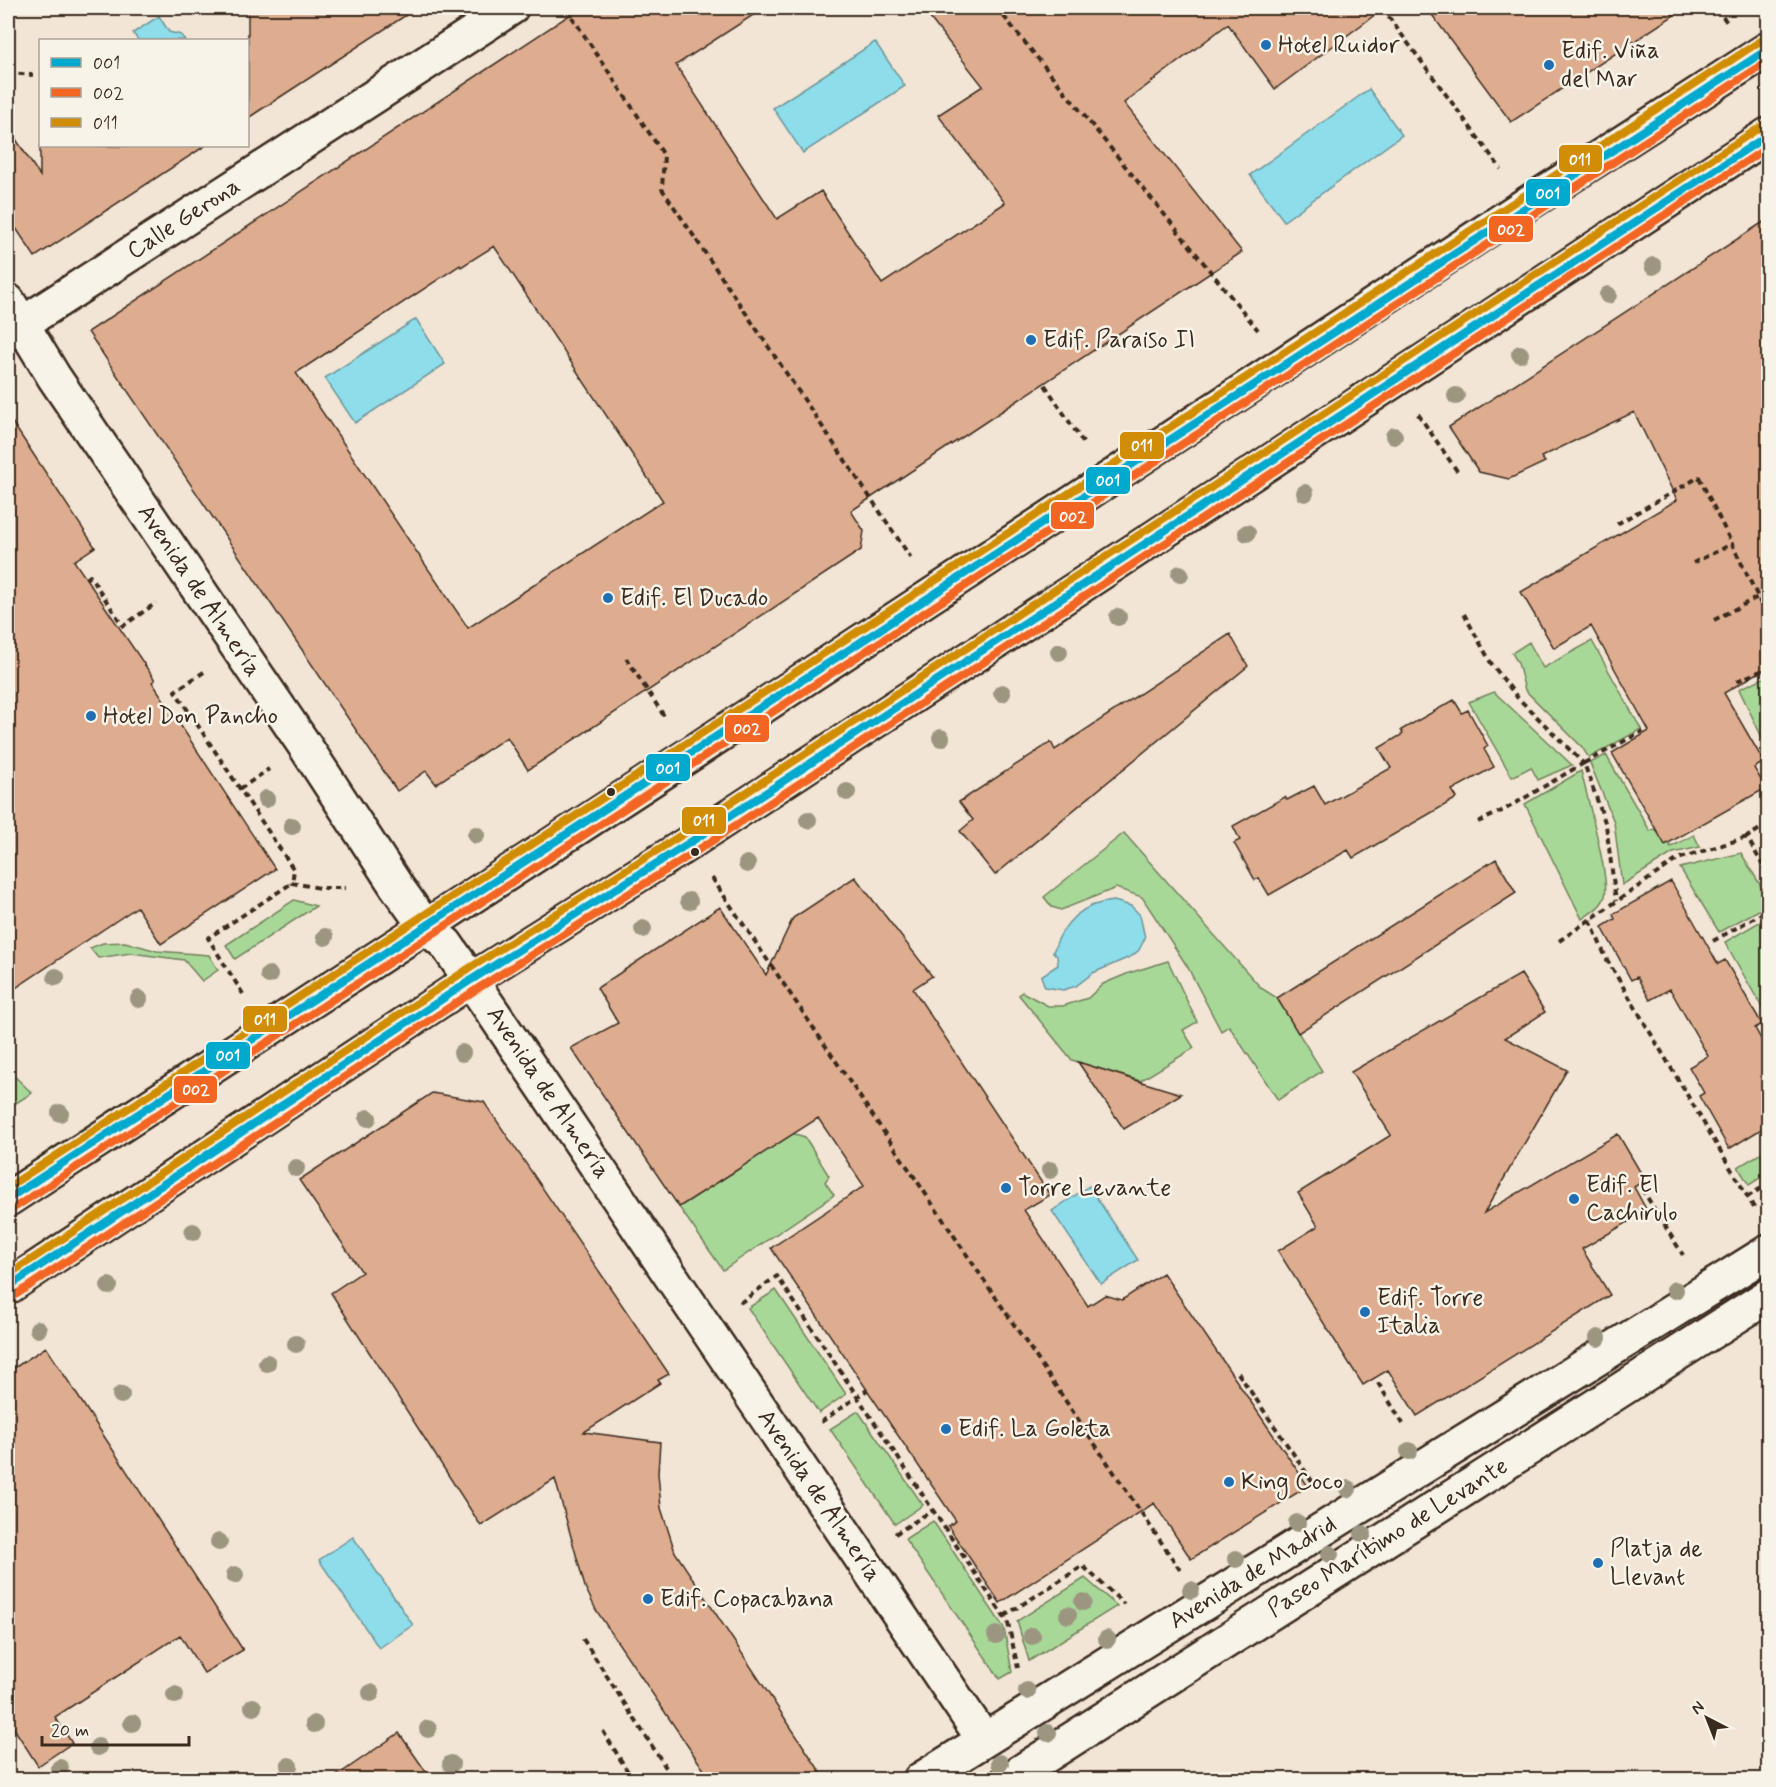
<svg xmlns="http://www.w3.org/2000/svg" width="1776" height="1787" font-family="Mynerve,sans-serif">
  <rect width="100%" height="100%" fill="#f2e5d6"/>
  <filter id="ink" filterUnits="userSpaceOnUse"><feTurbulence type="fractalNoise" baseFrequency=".0167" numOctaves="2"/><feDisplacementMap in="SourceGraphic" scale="12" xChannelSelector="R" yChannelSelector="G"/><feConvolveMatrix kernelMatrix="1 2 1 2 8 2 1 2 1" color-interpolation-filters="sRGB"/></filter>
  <g filter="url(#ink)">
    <path fill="#a8d898" stroke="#72815b" stroke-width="1.5" d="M 1592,641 L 1641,729 L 1589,758 L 1582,747 L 1525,690 L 1518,663 L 1512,653 L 1529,642 L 1543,668 Z
      M 1768,676 L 1768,750 L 1739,689 Z
      M 1494,692 L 1572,765 L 1538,780 L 1531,767 L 1512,777 L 1469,702 Z
      M 1606,755 L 1650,831 L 1659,827 L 1671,847 L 1694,835 L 1700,847 L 1673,853 L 1622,885 L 1614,822 L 1590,763 Z
      M 1581,771 C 1586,793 1610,879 1605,896 C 1602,907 1590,913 1582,919 L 1525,804 Z
      M 1124,833 L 1261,988 L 1277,998 L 1322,1071 L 1278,1100 L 1229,1026 L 1221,1031 L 1187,966 L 1142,897 L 1116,888 L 1061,910 L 1052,907 L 1044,897 Z
      M 1741,853 L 1768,898 L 1768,905 L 1719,932 L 1680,868 Z
      M 294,900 L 316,906 L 235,959 L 226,945 Z
      M 1768,917 L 1768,1018 L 1725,942 Z
      M 125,942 L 157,951 L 209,955 L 218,970 L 202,981 L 184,960 L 131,953 L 98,958 L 90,948 L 103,943 Z
      M 1168,961 L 1197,1022 L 1183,1030 L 1194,1048 L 1140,1081 L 1072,1060 L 1019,995 L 1022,992 L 1048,1006 L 1063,1006 L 1088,998 L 1103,984 L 1129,973 Z
      M 8,1070 L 32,1093 L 8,1108 Z
      M 781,1130 L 805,1137 L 829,1176 L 825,1182 L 834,1195 L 723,1270 L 679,1207 L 742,1167 L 752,1152 Z
      M 1768,1149 L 1768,1178 L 1763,1176 L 1749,1185 L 1738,1167 Z
      M 776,1290 L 846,1394 L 819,1413 L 748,1308 Z
      M 858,1411 L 923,1505 L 895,1524 L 830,1429 Z
      M 933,1521 L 1004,1628 L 1012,1672 L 1000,1679 L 905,1539 Z
      M 1085,1578 L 1117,1606 L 1029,1661 L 1017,1621 Z"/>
    <path fill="#8eddeb" stroke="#6d9599" stroke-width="1.5" d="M 159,16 L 169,32 L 181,35 L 185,40 L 138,40 L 133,33 Z
      M 875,42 L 905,86 L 803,153 L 773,108 Z
      M 1369,89 L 1402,135 L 1284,221 L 1250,175 Z
      M 416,319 L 445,364 L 355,423 L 325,378 Z
      M 1114,901 L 1131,906 L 1140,915 L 1145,938 L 1139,950 L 1132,956 L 1093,973 L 1076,986 L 1063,990 L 1045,987 L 1041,976 L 1058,965 L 1057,956 L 1053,952 C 1063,922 1082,903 1114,901 Z
      M 1089,1186 L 1138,1260 L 1101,1284 L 1052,1211 Z
      M 353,1537 L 413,1625 L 379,1648 L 319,1560 Z"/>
    <path fill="#dead90" stroke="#3b2a1e" stroke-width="1.5" fill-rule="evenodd" d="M 248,8 L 417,8 L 248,118 Z
      M 580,8 L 764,8 L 676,65 L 777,219 L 821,191 L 882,284 L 1005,203 L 938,115 L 983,86 L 922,8 L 1384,8 L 1275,89 L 1228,24 L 1124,103 L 1242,252 L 851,511 L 864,531 L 861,550 L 528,770 L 507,737 L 436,784 L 426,771 L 397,791 L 88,332 ZM 494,246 L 663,501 L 468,628 L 296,373 L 460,265 L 461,267 Z
      M 1427,8 L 1685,8 L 1511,122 Z
      M 8,127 L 40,176 L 40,146 L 205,146 L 35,257 L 8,216 Z
      M 1768,219 L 1768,667 L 1724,693 L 1764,762 L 1754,768 L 1766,788 L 1665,845 L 1612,753 L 1649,731 L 1591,626 L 1554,648 L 1521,592 L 1677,500 L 1634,412 L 1541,457 L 1545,462 L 1509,479 L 1479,472 L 1449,427 Z
      M 8,416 L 95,547 L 74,561 L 155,680 L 152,682 L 275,869 L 161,944 L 137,907 L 8,993 Z
      M 1230,634 L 1248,666 L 995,875 L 960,831 L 973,820 L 959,802 L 1051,742 L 1055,750 Z
      M 1454,700 L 1462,713 L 1468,710 L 1488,746 L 1484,749 L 1494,767 L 1452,790 L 1457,798 L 1353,858 L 1348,850 L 1269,895 L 1259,878 L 1255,880 L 1234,843 L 1240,840 L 1233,826 L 1285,797 L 1287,800 L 1314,786 L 1325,805 L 1391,768 L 1379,748 L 1403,734 L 1401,730 Z
      M 1496,859 L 1516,893 L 1298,1033 L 1277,998 Z
      M 855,877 L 932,976 L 913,989 L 1050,1195 L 1024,1210 L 1088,1306 L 1105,1295 L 1122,1300 L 1163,1273 L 1308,1486 L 1191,1559 L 1154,1503 L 1000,1603 L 948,1526 L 956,1521 L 771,1248 L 864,1186 L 818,1118 L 679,1207 L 571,1048 L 618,1023 L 597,988 L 720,907 L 766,975 L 793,918 Z
      M 1671,881 L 1718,964 L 1725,960 L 1762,1024 L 1755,1028 L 1768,1052 L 1768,1125 L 1729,1149 L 1699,1096 L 1704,1093 L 1689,1067 L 1708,1056 L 1670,989 L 1650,1000 L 1637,977 L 1631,980 L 1602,927 L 1615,919 L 1613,914 Z
      M 1521,974 L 1545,1012 L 1505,1038 L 1567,1070 L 1484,1213 L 1618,1134 L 1645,1180 L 1634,1187 L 1647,1211 L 1582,1249 L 1610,1295 L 1417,1416 L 1388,1370 L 1363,1385 L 1278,1251 L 1318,1226 L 1298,1193 L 1391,1135 L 1351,1072 Z
      M 1078,1062 L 1132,1079 L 1181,1094 L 1124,1129 Z
      M 432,1093 L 484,1102 L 669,1374 L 658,1380 L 660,1383 L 584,1432 L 660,1442 L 658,1473 L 661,1508 L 675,1552 L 825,1779 L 710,1779 L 596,1610 L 585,1587 L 555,1479 L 481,1526 L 331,1293 L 362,1272 L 299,1180 Z
      M 46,1347 L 243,1650 L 204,1673 L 180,1635 L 55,1717 L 72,1743 L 38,1766 L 8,1719 L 8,1372 Z
      M 399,1733 L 431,1779 L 332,1779 Z"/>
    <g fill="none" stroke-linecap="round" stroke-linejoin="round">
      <g stroke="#3b2a1e" stroke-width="38">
        <path id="pedestrian" d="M 1008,1780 L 1768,1296"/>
      </g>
      <g stroke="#3b2a1e" stroke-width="38">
        <path id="minor" d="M 8,301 L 54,377 L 305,746 L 397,887 L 425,926 L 446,944 L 494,1014 L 984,1740
          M 8,333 L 511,8
          M 920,1780 L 1768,1252"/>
      </g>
      <g stroke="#3b2a1e" stroke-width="38">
        <path id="tertiary" d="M 8,1199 L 689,755 L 1527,204 L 1768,49
          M 8,1287 L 471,980 L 689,843 L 1768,135"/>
      </g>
      <path stroke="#3b2a1e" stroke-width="4" stroke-dasharray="6 4.5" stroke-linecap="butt" d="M 566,8 L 664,155 L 662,189 L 911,558
        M 997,8 L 1258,330
        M 1382,8 L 1501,169
        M 1717,8 L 1728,24
        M 8,73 L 33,75
        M 1045,385 L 1084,444
        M 1418,414 L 1457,471
        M 1617,524 L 1699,477 L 1732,544
        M 1693,563 L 1732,544 L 1758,597
        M 86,579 L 90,576 L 123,626 L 156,603
        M 1464,614 L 1491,663 L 1517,697 L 1584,764
        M 1714,620 L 1758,597 L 1768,621
        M 626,658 L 666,719
        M 204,672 L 175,691 L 294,870 L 292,883 L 320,888 L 345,888
        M 1737,681 L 1768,668
        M 1584,763 L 1643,731
        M 240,789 L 269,769
        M 1478,822 L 1504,810 L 1584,763 L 1606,825 L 1616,901
        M 1768,824 L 1747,837 L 1768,875
        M 712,878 L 1180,1570
        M 1590,920 L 1606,958 L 1756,1211
        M 1559,941 L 1678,859 L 1747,837
        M 1713,941 L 1768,910
        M 243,994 L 208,938 L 292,883
        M 1642,1189 L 1683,1255
        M 1747,1197 L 1768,1184
        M 740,1303 L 777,1276 L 1008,1623 L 1018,1668
        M 1238,1373 L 1314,1484
        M 1378,1383 L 1405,1427
        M 821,1422 L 867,1390
        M 895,1534 L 933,1510
        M 1004,1616 L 1083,1566 L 1124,1604
        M 583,1639 L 674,1780
        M 603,1731 L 633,1780"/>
      <use href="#pedestrian" stroke="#f7f3e8" stroke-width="33"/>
      <use href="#minor" stroke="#f7f3e8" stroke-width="33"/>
      <use href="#tertiary" stroke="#f7f3e8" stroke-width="33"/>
      <g stroke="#f7f3e8" stroke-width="12">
        <path id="bus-1" d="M 8,1199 L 1768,49
          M 8,1287 L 471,980 L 689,843 L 1768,135"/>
      </g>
      <g stroke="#f7f3e8" stroke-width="12">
        <path id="bus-2" d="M 14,1208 L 1768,61
          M 14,1296 L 477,989 L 695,852 L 1768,147"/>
      </g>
      <g stroke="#f7f3e8" stroke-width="12">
        <path id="bus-3" d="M 8,1187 L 1762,40
          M 8,1275 L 465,971 L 683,834 L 1762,126"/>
      </g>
      <use href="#bus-1" stroke="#00a9ce" stroke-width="8"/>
      <use href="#bus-2" stroke="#f26522" stroke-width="8"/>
      <use href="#bus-3" stroke="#d18d06" stroke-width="8"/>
    </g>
    <g fill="#9c9681">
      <circle cx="1653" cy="266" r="9"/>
      <circle cx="1608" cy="295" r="9"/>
      <circle cx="1520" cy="354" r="9"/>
      <circle cx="1456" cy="396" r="9"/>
      <circle cx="1394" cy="436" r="9"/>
      <circle cx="1305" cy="493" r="9"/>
      <circle cx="1247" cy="533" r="9"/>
      <circle cx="1180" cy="574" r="9"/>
      <circle cx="1118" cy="617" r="9"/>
      <circle cx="1059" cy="652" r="9"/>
      <circle cx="1002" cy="693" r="9"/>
      <circle cx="941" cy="738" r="9"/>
      <circle cx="847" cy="792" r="9"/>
      <circle cx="266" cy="799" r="9"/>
      <circle cx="808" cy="820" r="9"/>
      <circle cx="292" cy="826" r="9"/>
      <circle cx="476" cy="835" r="9"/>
      <circle cx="747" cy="864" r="9"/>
      <circle cx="689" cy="901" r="9"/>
      <circle cx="643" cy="929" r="9"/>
      <circle cx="325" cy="937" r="9"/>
      <circle cx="269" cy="975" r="9"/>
      <circle cx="56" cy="977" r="9"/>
      <circle cx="139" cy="999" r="9"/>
      <circle cx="462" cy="1053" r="9"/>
      <circle cx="60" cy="1113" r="9"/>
      <circle cx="368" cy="1118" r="9"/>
      <circle cx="296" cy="1168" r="9"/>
      <circle cx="1050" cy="1170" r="9"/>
      <circle cx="193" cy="1232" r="9"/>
      <circle cx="109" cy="1286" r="9"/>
      <circle cx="1675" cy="1290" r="9"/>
      <circle cx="38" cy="1329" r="9"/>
      <circle cx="1598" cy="1338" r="9"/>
      <circle cx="296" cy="1344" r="9"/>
      <circle cx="267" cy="1363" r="9"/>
      <circle cx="121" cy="1395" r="9"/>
      <circle cx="1409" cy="1451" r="9"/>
      <circle cx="1348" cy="1489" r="9"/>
      <circle cx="1297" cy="1523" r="9"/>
      <circle cx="1363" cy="1534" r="9"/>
      <circle cx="219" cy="1542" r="9"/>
      <circle cx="1330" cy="1554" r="9"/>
      <circle cx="1236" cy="1559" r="9"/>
      <circle cx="235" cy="1575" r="9"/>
      <circle cx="1191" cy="1590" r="9"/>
      <circle cx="1083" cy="1602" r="9"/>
      <circle cx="1068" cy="1615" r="9"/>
      <circle cx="996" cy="1635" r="9"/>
      <circle cx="1032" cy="1636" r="9"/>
      <circle cx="1107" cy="1639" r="9"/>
      <circle cx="1027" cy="1691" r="9"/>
      <circle cx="371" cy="1693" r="9"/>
      <circle cx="175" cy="1695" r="9"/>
      <circle cx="253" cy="1707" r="9"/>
      <circle cx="132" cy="1723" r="9"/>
      <circle cx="314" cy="1724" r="9"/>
      <circle cx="428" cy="1729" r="9"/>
      <circle cx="1048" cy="1733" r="9"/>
      <circle cx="98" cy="1747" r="9"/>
      <circle cx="1000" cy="1763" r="9"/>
      <circle cx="451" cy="1764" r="9"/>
      <circle cx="289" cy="1766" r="9"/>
      <circle cx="60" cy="1768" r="9"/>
    </g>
  </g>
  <g fill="#1f6fb2" stroke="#f7f3e8" stroke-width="2">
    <circle cx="1266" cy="45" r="6"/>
    <circle cx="1549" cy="65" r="6"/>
    <circle cx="1031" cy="340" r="6"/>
    <circle cx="608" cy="598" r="6"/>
    <circle cx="91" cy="716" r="6"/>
    <circle cx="1006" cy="1188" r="6"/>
    <circle cx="1574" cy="1199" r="6"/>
    <circle cx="1365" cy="1312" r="6"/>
    <circle cx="946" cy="1429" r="6"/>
    <circle cx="1229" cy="1482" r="6"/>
    <circle cx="1598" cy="1563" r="6"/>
    <circle cx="648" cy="1599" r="6"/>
  </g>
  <g fill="#3b2a1e" stroke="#f7f3e8" stroke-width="2">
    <circle cx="611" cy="792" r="5"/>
    <circle cx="695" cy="852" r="5"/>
  </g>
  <g text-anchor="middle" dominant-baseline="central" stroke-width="5" stroke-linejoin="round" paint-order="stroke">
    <g font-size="24" fill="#3b2a1e" stroke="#f7f3e8" text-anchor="start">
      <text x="1278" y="45">Hotel Ruidor</text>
      <text x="1561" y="51">Edif. Viña<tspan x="1561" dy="28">del Mar</tspan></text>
      <text x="1043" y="340">Edif. Paraiso II</text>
      <text x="620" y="598">Edif. El Ducado</text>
      <text x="103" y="716">Hotel Don Pancho</text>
      <text x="1586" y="1185">Edif. El<tspan x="1586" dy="28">Cachirulo</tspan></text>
      <text x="1018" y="1188">Torre Levante</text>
      <text x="1377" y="1298">Edif. Torre<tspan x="1377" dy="28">Italia</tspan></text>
      <text x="958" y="1429">Edif. La Goleta</text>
      <text x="1241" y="1482">King Coco</text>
      <text x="1610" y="1549">Platja de<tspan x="1610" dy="28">Llevant</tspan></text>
      <text x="660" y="1599">Edif. Copacabana</text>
    </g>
    <g font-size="24" fill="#3b2a1e" stroke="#f7f3e8">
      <text transform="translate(184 219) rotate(-33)">Calle Gerona</text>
      <text transform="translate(199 591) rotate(56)">Avenida de Almería</text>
      <text transform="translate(548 1093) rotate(56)">Avenida de Almería</text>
      <text transform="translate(819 1496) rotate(56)">Avenida de Almería</text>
      <text transform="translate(1388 1538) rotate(-32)">Paseo Marítimo de Levante</text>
      <text transform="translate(1253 1573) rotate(-32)">Avenida de Madrid</text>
    </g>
  </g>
  <g stroke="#f7f3e8" stroke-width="2">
    <rect x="1558" y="144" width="45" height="29" rx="6" fill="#d18d06"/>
    <rect x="1525" y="178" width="46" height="29" rx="6" fill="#00a9ce"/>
    <rect x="1488" y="215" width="46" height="28" rx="6" fill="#f26522"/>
    <rect x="1119" y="431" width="46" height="29" rx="6" fill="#d18d06"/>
    <rect x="1085" y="466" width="46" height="29" rx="6" fill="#00a9ce"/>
    <rect x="1050" y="501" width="45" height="29" rx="6" fill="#f26522"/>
    <rect x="724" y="714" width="46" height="29" rx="6" fill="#f26522"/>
    <rect x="645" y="753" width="46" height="29" rx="6" fill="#00a9ce"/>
    <rect x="681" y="806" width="46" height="29" rx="6" fill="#d18d06"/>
    <rect x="242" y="1005" width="46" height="28" rx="6" fill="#d18d06"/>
    <rect x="205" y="1041" width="46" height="29" rx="6" fill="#00a9ce"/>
    <rect x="173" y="1075" width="45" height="29" rx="6" fill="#f26522"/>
  </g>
  <g font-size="16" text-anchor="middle" font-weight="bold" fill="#fff">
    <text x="1580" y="165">011</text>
    <text x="1548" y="199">001</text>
    <text x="1511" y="235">002</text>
    <text x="1142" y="451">011</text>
    <text x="1108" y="486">001</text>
    <text x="1073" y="522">002</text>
    <text x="747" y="734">002</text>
    <text x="668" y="774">001</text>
    <text x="704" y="826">011</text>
    <text x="265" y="1025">011</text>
    <text x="228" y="1061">001</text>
    <text x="196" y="1095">002</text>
  </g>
  <rect width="1776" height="1787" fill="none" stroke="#f7f3e8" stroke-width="30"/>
  <rect x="15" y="15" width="1746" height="1757" fill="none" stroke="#3b2a1e" stroke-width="2" filter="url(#ink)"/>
  <rect x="39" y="39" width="210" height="108" fill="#f7f3e8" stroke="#aca397" stroke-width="1.5"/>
  <rect x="51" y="58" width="30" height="9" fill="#00a9ce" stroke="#aca397" stroke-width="1.5"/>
  <text x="93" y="69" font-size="18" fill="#3b2a1e">001</text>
  <rect x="51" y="88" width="30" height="9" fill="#f26522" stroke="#aca397" stroke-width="1.5"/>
  <text x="93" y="99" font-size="18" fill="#3b2a1e">002</text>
  <rect x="51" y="118" width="30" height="9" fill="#d18d06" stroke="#aca397" stroke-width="1.5"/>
  <text x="93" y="129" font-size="18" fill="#3b2a1e">011</text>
  <g transform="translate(1707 1718) rotate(318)" stroke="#f7f3e8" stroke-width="4.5" paint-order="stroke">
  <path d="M0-4.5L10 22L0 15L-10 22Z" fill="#3b2a1e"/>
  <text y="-9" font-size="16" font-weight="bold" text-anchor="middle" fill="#3b2a1e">N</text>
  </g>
  <path d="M42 1736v9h147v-9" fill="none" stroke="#3b2a1e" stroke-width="3"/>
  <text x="51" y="1736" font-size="18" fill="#3b2a1e" stroke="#f7f3e8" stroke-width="4.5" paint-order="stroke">20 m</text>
</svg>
